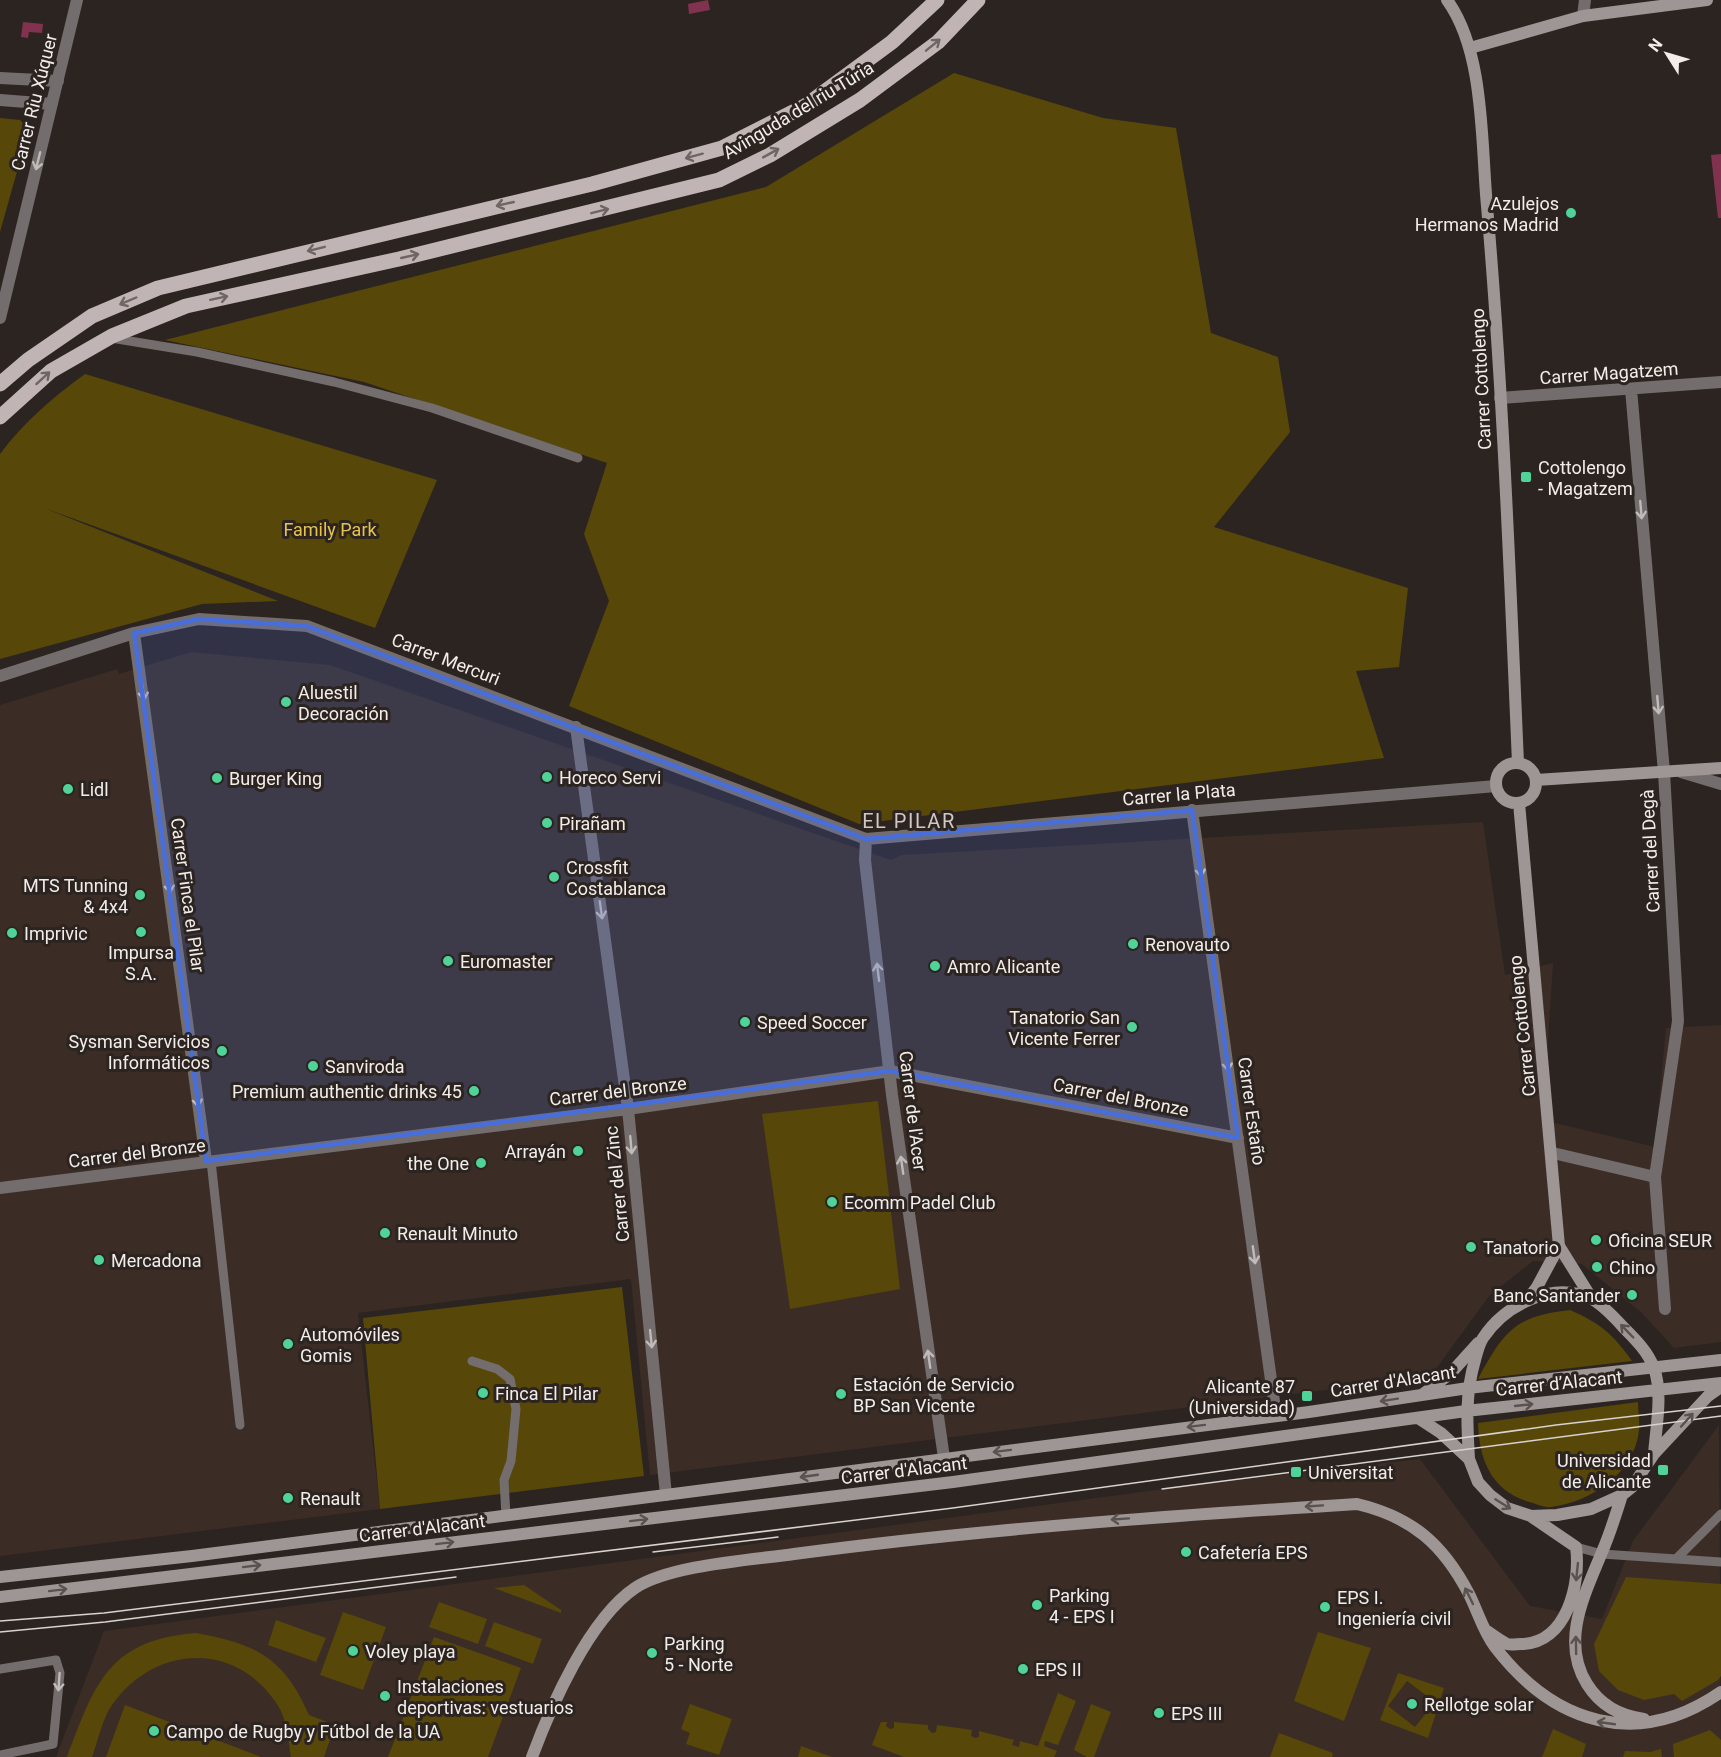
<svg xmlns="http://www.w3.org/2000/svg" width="1721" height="1757" font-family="Roboto,sans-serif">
  <rect width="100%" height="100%" fill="#2c2420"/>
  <path fill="#3b2d26" d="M 191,652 L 330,665 L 891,860 L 902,855 L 1483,822 L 1505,975 L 1553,963 L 1543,1120 L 1655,1147 L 1666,1028 L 1721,1025 L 1721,1342 L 1674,1348 L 1643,1314 L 1582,1264 L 1533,1261 L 1489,1296 L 1430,1377 L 650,1475 L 631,1279 L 358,1313 L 380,1509 L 0,1556 L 0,705 L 117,669 L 119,674 Z
    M 1719,1425 L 1721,1757 L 56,1757 L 104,1631 L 1171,1488 L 1420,1459 L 1530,1606 L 1602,1619 L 1633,1541 Z"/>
  <path fill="#574709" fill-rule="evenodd" d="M 954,73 L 1103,118 L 1176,128 L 1211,333 L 1278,357 L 1290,432 L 1214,527 L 1408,588 L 1399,667 L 1356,671 L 1384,758 L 859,824 L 569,706 L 609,601 L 584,534 L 607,463 L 364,382 L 165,340 L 766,187 Z
    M 0,118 L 20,120 L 29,129 L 0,232 Z
    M 85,374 L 437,480 L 375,628 L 44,508 L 278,601 L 202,604 L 0,659 L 0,454 C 24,422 53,397 85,374 Z
    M 878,1101 L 900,1289 L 790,1309 L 762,1114 Z
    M 622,1287 L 644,1476 L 380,1509 L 363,1318 Z
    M 1570,1310 C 1600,1323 1613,1334 1632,1361 L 1478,1379 C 1504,1331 1515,1316 1570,1310 Z
    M 1638,1402 C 1638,1411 1640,1421 1639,1430 C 1635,1473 1591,1502 1551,1507 C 1546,1508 1539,1505 1533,1503 C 1493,1493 1479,1462 1478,1423 Z
    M 1626,1577 L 1721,1584 L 1721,1676 L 1718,1680 L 1682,1701 L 1674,1694 L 1644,1700 L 1618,1690 L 1599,1671 L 1594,1644 Z
    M 524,1585 L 561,1610 L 561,1613 L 494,1588 Z
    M 439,1602 L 487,1619 L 478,1644 L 429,1627 Z
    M 343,1612 L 386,1627 L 363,1690 L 320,1675 Z
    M 276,1620 L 326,1638 L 316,1662 L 268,1645 Z
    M 494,1622 L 542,1639 L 533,1664 L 485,1646 Z
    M 1318,1632 L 1371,1648 L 1344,1721 L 1294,1701 Z
    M 196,1633 C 257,1644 284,1658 309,1715 L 335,1725 L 324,1757 L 291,1757 C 288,1739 287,1719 277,1704 C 235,1640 154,1645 112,1705 C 102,1719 98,1741 92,1757 L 67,1757 C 95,1684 108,1640 196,1633 Z
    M 434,1637 L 521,1668 L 488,1757 L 388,1757 Z
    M 1398,1673 L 1444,1688 L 1428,1738 L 1380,1720 ZM 1407,1681 L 1435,1702 L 1415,1727 L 1388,1706 Z
    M 1058,1693 L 1076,1701 L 1058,1745 L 1045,1741 L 1044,1746 L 1057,1751 L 1054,1757 L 904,1757 L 872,1745 L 881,1722 L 887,1722 L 886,1726 L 890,1729 L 894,1728 L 894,1722 L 928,1725 L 928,1729 L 932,1733 L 936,1732 L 937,1725 L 972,1730 L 971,1736 L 975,1738 L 979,1737 L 979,1731 L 1014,1740 L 1012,1745 L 1019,1747 L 1020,1741 L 1038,1746 Z
    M 690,1704 L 732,1719 L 719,1755 L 686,1744 L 690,1733 L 681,1729 Z
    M 1091,1704 L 1111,1712 L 1094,1757 L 1087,1757 L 1074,1750 Z
    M 125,1705 L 261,1757 L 106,1757 Z
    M 1553,1729 L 1586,1744 L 1582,1757 L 1542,1757 Z
    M 1710,1730 L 1721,1740 L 1721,1757 L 1674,1757 L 1673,1744 Z
    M 1279,1733 L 1333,1753 L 1332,1757 L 1270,1757 Z
    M 801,1746 L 832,1757 L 798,1757 Z
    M 1661,1749 L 1662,1757 L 1623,1757 L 1625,1751 L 1650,1752 Z"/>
  <path fill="#80324e" d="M 708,0 L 710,10 L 689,14 L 688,4 Z
    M 23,22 L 43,24 L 42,33 L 29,32 L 28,38 L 21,37 Z
    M 1721,154 L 1721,218 L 1718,218 L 1711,155 Z"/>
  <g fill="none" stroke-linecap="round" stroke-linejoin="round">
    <path stroke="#736d6d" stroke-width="9" d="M 111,338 L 197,352 L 334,382 L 432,408 L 578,458
      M 211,1161 L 240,1425
      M 472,1361 L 497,1369 L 510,1379 L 516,1409 L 511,1461 L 504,1480 L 506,1516
      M 1576,1547 L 1602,1554 L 1721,1562
      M 1677,1558 L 1721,1514
      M 0,1669 L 56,1660 L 60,1673 L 53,1744 L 0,1755"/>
    <path stroke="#736d6d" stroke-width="12" d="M 1583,16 L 1585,0
      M 0,78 L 58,81
      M 0,100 L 52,104
      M 0,318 L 77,0
      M 1631,389 L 1664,772 L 1678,1021 L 1655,1177 L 1665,1309
      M 1500,398 L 1721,382
      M 134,633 L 206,1161
      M 0,676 L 134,633 L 199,619 L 307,626 L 866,839 L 1496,786
      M 576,727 L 628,1109 L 666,1495
      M 1681,772 L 1721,784
      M 1192,810 L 1276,1416
      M 866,839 L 865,860 L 892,1095 L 944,1458
      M 1553,1153 L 1655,1177
      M 0,1188 L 628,1109 L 890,1071 L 1238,1138"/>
    <path stroke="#9e9695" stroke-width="12" d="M 1447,0 C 1485,52 1481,144 1487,206 C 1503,391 1510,577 1518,763
      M 1470,48 L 1583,16 L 1707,0
      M1496 783a20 20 0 1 1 40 0a20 20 0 1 1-40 0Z
      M 1536,780 L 1721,768
      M 1519,803 L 1559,1246 L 1592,1299
      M 1528,1299 L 1537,1287 L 1559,1246
      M 1423,1394 L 1450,1374 L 1478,1343
      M 1418,1418 L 1441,1433 L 1469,1459 L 1478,1482 L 1490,1495 L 1507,1508 L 1531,1516 L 1557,1515 L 1591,1509 L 1622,1495 L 1632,1487 L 1654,1454 L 1708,1396 L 1721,1387
      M 1469,1459 C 1467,1424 1465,1394 1475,1360 C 1477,1353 1479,1344 1483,1338 C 1504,1306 1551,1281 1590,1298 C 1602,1304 1615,1318 1624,1328 C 1636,1340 1648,1352 1654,1368 C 1663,1393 1656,1428 1654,1454
      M 1622,1495 C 1616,1514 1610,1534 1602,1552 C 1585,1594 1560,1641 1587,1684 C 1600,1705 1621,1716 1644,1719
      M 0,1577 L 192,1556 L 1309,1412 L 1468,1388 L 1721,1360
      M 0,1597 L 953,1482 L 1466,1411 L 1721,1383
      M 1487,1631 C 1493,1635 1501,1641 1507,1644 C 1511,1645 1517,1644 1521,1644 C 1567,1644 1581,1583 1576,1547 L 1532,1517
      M 532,1757 C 551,1706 589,1619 635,1588 C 670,1565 752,1560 794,1554 C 981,1529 1168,1516 1357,1504 C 1412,1517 1443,1544 1469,1594 C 1478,1612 1483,1631 1495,1647 C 1554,1724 1637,1750 1721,1692"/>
    <path stroke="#c0b5b4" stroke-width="15" d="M 0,384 L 28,360 L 92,316 L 158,288 L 592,184 L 722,148 L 805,106 L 892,42 L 937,0
      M 0,417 L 51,371 L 112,336 L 186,306 L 399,259 L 719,180 L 770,155 L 860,100 L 938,42 L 978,0"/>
    <path stroke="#d9d2cf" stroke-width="1.5" d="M 1162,1489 L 1721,1416
      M 653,1552 L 778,1537
      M 0,1621 L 104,1613 L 953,1508 L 1556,1425 L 1721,1406
      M 0,1632 L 105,1622 L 456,1577"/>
  </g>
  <defs><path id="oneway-shaft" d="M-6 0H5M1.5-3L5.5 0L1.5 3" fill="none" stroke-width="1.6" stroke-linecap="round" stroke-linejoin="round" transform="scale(1.5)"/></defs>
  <g stroke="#6f6563">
    <use href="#oneway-shaft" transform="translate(933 45) rotate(-39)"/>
    <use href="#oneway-shaft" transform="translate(771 153) rotate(-29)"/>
    <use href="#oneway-shaft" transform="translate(694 156) rotate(165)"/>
    <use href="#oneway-shaft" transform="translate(505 204) rotate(167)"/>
    <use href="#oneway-shaft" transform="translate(600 211) rotate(-14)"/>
    <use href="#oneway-shaft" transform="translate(316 249) rotate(166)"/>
    <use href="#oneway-shaft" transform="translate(410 256) rotate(-13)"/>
    <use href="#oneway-shaft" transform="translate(219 298) rotate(-12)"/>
    <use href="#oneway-shaft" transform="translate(128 301) rotate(157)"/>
    <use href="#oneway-shaft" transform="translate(43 378) rotate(-42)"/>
  </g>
  <g stroke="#c0bab8">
    <use href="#oneway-shaft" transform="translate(38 161) rotate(104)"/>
    <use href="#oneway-shaft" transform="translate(1641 510) rotate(85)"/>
    <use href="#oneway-shaft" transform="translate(143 691) rotate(82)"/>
    <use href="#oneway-shaft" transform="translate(1658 705) rotate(85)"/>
    <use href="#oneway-shaft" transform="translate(1200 868) rotate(82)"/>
    <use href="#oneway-shaft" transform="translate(169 884) rotate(82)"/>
    <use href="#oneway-shaft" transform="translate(601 910) rotate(82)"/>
    <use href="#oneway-shaft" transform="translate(878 972) rotate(-97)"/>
    <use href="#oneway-shaft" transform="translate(1227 1062) rotate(82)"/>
    <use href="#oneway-shaft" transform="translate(197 1098) rotate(82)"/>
    <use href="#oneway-shaft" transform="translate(631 1145) rotate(85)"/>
    <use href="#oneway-shaft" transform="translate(902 1165) rotate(-98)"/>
    <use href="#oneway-shaft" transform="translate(1254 1255) rotate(82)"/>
    <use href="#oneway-shaft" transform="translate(651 1339) rotate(84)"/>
    <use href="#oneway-shaft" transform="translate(929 1359) rotate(-98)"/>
    <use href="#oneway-shaft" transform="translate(59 1682) rotate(94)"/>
  </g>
  <g stroke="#5a524f">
    <use href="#oneway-shaft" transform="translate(1627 1331) rotate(-134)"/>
    <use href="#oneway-shaft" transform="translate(1389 1400) rotate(171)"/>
    <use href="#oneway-shaft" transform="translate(1524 1405) rotate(-6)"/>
    <use href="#oneway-shaft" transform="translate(1687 1420) rotate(-48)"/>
    <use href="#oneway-shaft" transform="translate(1196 1426) rotate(173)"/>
    <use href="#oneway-shaft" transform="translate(1002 1451) rotate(173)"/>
    <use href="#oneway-shaft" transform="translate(809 1476) rotate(172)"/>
    <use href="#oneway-shaft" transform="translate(1503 1504) rotate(32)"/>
    <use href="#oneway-shaft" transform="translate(1314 1506) rotate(176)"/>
    <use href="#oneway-shaft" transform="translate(1120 1519) rotate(176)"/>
    <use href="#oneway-shaft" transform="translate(639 1520) rotate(-7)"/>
    <use href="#oneway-shaft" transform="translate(445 1543) rotate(-7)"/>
    <use href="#oneway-shaft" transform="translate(252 1566) rotate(-7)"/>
    <use href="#oneway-shaft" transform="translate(1577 1572) rotate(96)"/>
    <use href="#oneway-shaft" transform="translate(58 1590) rotate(-7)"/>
    <use href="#oneway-shaft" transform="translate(1469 1596) rotate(-116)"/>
    <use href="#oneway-shaft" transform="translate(1576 1645) rotate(-91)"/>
    <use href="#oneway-shaft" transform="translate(1606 1723) rotate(-172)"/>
  </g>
  <path fill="#486edc" fill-opacity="0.2" stroke="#486edc" stroke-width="4.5" stroke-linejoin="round" d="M 199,619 L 307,626 L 866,839 L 1192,810 L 1238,1138 L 890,1071 L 206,1161 L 134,633 Z"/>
  <g fill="#4fd399" stroke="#2c2420" stroke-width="2">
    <circle cx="1571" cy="213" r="6"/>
    <rect x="1520" y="471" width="12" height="12" rx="3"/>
    <circle cx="286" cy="702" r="6"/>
    <circle cx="547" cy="777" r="6"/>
    <circle cx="217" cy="778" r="6"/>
    <circle cx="68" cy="789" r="6"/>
    <circle cx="547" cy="823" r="6"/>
    <circle cx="554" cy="877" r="6"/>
    <circle cx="140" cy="895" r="6"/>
    <circle cx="141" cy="932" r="6"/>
    <circle cx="12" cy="933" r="6"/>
    <circle cx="1133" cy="944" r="6"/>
    <circle cx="448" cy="961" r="6"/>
    <circle cx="935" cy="966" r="6"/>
    <circle cx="745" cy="1022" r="6"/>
    <circle cx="1132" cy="1027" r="6"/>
    <circle cx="222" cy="1051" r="6"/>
    <circle cx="313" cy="1066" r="6"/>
    <circle cx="474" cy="1091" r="6"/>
    <circle cx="578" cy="1151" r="6"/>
    <circle cx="481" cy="1163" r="6"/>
    <circle cx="832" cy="1202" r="6"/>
    <circle cx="385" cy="1233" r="6"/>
    <circle cx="1596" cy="1240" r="6"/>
    <circle cx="1471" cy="1247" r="6"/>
    <circle cx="99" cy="1260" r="6"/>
    <circle cx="1597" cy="1267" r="6"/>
    <circle cx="1632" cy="1295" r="6"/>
    <circle cx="288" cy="1344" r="6"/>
    <circle cx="483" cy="1393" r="6"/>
    <circle cx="841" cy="1394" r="6"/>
    <rect x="1301" y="1390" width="12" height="12" rx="3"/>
    <rect x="1657" y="1464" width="12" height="12" rx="3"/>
    <rect x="1290" y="1466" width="12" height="12" rx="3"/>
    <circle cx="288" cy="1498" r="6"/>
    <circle cx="1186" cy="1552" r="6"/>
    <circle cx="1037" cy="1605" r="6"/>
    <circle cx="1325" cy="1607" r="6"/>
    <circle cx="353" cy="1651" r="6"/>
    <circle cx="652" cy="1653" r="6"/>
    <circle cx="1023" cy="1669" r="6"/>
    <circle cx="385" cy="1696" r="6"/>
    <circle cx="1412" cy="1704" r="6"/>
    <circle cx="1159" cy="1713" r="6"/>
    <circle cx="154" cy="1731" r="6"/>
  </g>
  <g text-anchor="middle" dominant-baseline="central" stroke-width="6" stroke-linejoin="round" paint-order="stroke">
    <g font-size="18" fill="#f3edea" stroke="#2c2420">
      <text transform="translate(34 102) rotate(-76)">Carrer Riu Xúquer</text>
      <text transform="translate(798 110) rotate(-31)">Avinguda del riu Túria</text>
      <text transform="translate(1609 373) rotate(-4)">Carrer Magatzem</text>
      <text transform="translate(1481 379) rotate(-93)">Carrer Cottolengo</text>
      <text transform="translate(446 659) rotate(21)">Carrer Mercuri</text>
      <text transform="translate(1179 794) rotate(-5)">Carrer la Plata</text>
      <text transform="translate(1650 851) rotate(-93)">Carrer del Degà</text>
      <text transform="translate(188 895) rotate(82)">Carrer Finca el Pilar</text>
      <text transform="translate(1522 1026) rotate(-96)">Carrer Cottolengo</text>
      <text transform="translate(618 1091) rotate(-7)">Carrer del Bronze</text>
      <text transform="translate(1121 1097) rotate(11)">Carrer del Bronze</text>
      <text transform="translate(913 1111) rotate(83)">Carrer de l'Acer</text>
      <text transform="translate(1252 1111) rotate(82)">Carrer Estaño</text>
      <text transform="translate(137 1153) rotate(-7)">Carrer del Bronze</text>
      <text transform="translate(617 1184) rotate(-96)">Carrer del Zinc</text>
      <text transform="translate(1393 1381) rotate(-9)">Carrer d'Alacant</text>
      <text transform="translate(1559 1383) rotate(-6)">Carrer d’Alacant</text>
      <text transform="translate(904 1470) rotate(-7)">Carrer d'Alacant</text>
      <text transform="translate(422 1528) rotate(-7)">Carrer d'Alacant</text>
    </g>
    <g font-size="18" fill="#f3edea" stroke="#2c2420" text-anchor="start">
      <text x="1559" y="203" text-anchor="end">Azulejos<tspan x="1559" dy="21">Hermanos Madrid</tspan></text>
      <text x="1538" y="467">Cottolengo<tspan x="1538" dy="21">- Magatzem</tspan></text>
      <text x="298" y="692">Aluestil<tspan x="298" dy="21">Decoración</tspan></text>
      <text x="559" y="777">Horeco Servi</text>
      <text x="229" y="778">Burger King</text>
      <text x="80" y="789">Lidl</text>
      <text x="559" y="823">Pirañam</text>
      <text x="566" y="867">Crossfit<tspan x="566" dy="21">Costablanca</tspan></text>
      <text x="128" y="885" text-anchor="end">MTS Tunning<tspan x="128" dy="21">&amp; 4x4</tspan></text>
      <text x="24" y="933">Imprivic</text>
      <text x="1145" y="944">Renovauto</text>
      <text x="141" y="952" text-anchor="middle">Impursa<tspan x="141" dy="21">S.A.</tspan></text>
      <text x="460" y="961">Euromaster</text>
      <text x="947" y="966">Amro Alicante</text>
      <text x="1120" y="1017" text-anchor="end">Tanatorio San<tspan x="1120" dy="21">Vicente Ferrer</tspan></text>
      <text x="757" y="1022">Speed Soccer</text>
      <text x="210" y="1041" text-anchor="end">Sysman Servicios<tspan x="210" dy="21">Informáticos</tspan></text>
      <text x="325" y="1066">Sanviroda</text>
      <text x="462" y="1091" text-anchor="end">Premium authentic drinks 45</text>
      <text x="566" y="1151" text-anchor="end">Arrayán</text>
      <text x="469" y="1163" text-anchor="end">the One</text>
      <text x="844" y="1202">Ecomm Padel Club</text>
      <text x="397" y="1233">Renault Minuto</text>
      <text x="1608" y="1240">Oficina SEUR</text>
      <text x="1483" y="1247">Tanatorio</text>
      <text x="111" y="1260">Mercadona</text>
      <text x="1609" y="1267">Chino</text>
      <text x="1620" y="1295" text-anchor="end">Banc Santander</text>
      <text x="300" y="1334">Automóviles<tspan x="300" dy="21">Gomis</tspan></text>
      <text x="853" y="1384">Estación de Servicio<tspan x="853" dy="21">BP San Vicente</tspan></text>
      <text x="1295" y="1386" text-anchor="end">Alicante 87<tspan x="1295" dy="21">(Universidad)</tspan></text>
      <text x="495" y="1393">Finca El Pilar</text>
      <text x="1651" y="1460" text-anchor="end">Universidad<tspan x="1651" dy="21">de Alicante</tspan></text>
      <text x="1308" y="1472">Universitat</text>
      <text x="300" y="1498">Renault</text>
      <text x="1198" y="1552">Cafetería EPS</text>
      <text x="1049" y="1595">Parking<tspan x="1049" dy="21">4 - EPS I</tspan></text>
      <text x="1337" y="1597">EPS I.<tspan x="1337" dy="21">Ingeniería civil</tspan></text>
      <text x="664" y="1643">Parking<tspan x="664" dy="21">5 - Norte</tspan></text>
      <text x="365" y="1651">Voley playa</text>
      <text x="1035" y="1669">EPS II</text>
      <text x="397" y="1686">Instalaciones<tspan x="397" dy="21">deportivas: vestuarios</tspan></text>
      <text x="1424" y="1704">Rellotge solar</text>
      <text x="1171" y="1713">EPS III</text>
      <text x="166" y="1731">Campo de Rugby y Fútbol de la UA</text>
    </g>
    <g font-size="18" fill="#e7c34a" stroke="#2c2420">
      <text x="330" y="529">Family Park</text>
    </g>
    <g font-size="20" letter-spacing="1.5" fill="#d2c7c2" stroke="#2c2420">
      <text x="909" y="821">EL PILAR</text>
    </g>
  </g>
  <g transform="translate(1667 54) rotate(307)" stroke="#2c2420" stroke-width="4.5" paint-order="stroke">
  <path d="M0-4.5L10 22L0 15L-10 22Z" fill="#f3edea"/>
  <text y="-9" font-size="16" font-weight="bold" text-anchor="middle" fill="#f3edea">N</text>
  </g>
</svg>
